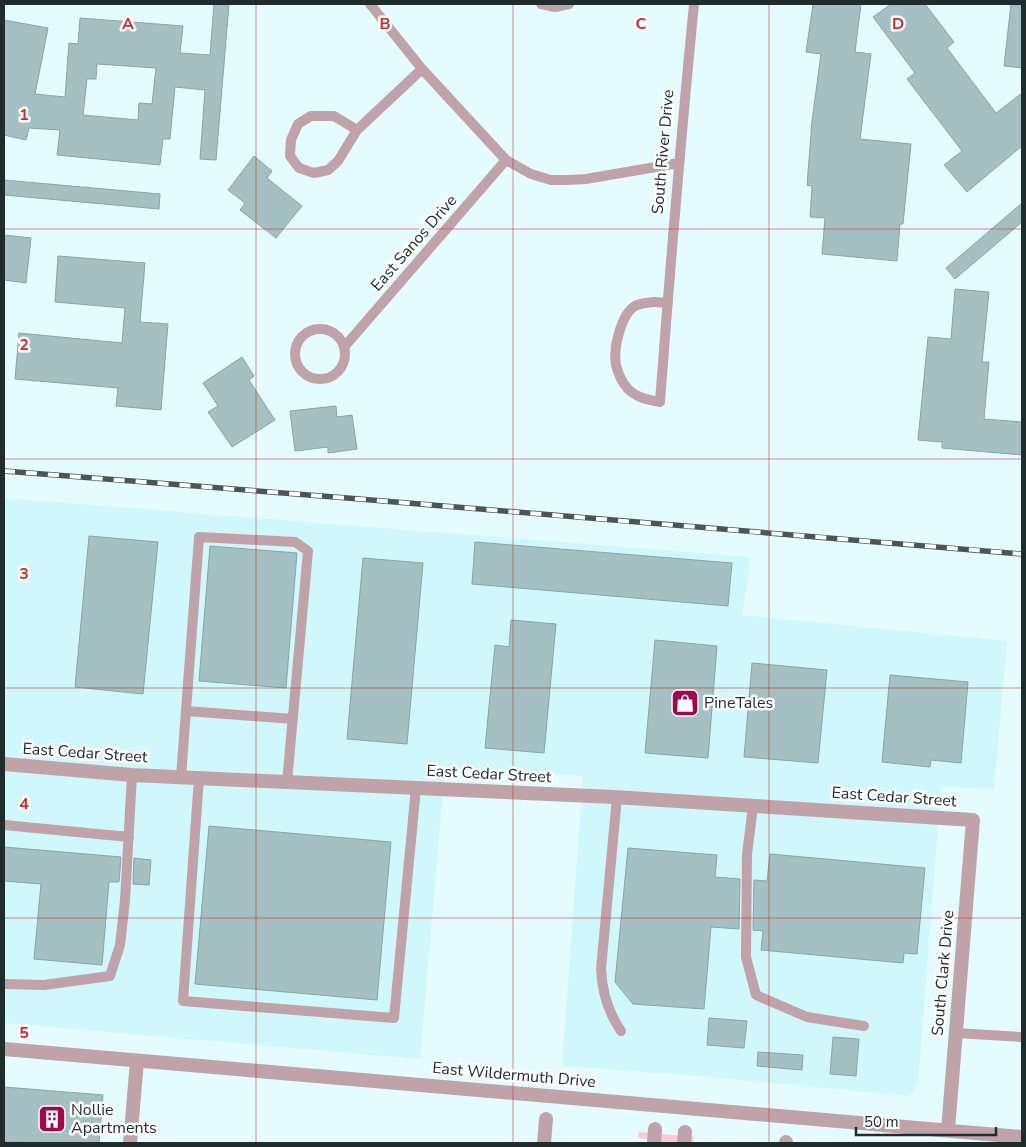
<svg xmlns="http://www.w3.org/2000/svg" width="1026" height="1147" font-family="'Nunito Sans',sans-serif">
  <rect width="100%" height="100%" fill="#e4fcff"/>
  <path fill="#d0f7fc" d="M 4,498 L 751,557 L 742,615 L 1007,641 L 994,790 L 941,786 L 918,1085 L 909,1096 L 699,1076 L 562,1066 L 583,776 L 445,768 L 420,1059 L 4,1023 Z"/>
  <path fill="#fcc9d4" d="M 639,1132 L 694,1137 L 693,1142 L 647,1143 L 647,1139 L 638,1138 Z"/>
  <path fill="#a4c0c3" stroke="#88a4a7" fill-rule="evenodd" d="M 214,4 L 229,4 L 216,160 L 200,159 L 205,90 L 175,87 L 170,139 L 163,139 L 160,165 L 57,155 L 60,130 L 29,128 L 26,140 L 4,135 L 4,20 L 48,28 L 35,94 L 65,97 L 69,43 L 78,44 L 80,18 L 183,26 L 180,53 L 210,55 ZM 97,64 L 156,68 L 152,104 L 139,103 L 138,120 L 83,115 L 87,79 L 96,79 Z
    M 813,4 L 861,4 L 855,52 L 871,54 L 860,139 L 911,144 L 903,224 L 900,224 L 897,261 L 822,254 L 825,218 L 810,217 L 812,186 L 807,185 L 812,121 L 821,54 L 806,52 Z
    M 891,4 L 925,4 L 954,42 L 947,48 L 996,113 L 1022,93 L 1022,146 L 967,192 L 944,165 L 962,151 L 907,79 L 915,73 L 873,17 Z
    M 1011,4 L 1022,4 L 1022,68 L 1004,66 Z
    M 254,156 L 272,171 L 267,178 L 302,206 L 276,238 L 240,210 L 245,203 L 228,190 Z
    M 4,180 L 160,194 L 159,209 L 4,195 Z
    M 1022,203 L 1022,222 L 955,279 L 946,268 Z
    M 4,235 L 31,238 L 26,283 L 4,280 Z
    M 58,256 L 145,263 L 140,322 L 168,324 L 161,410 L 116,406 L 118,388 L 15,379 L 19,333 L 122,343 L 125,308 L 55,302 Z
    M 955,289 L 989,292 L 982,362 L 989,362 L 984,419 L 1022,422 L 1022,455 L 942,448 L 942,442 L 918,440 L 928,337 L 951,339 Z
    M 242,357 L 254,376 L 249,380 L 275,420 L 232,447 L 208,412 L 218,406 L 203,383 Z
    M 336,406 L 337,417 L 352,415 L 357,449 L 328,453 L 328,447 L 295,451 L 290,411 Z
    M 89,536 L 158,542 L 143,694 L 75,687 Z
    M 475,542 L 732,563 L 728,606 L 472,584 Z
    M 210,546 L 297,553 L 286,688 L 199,681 Z
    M 363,558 L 423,563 L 407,744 L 347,739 Z
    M 511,620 L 556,624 L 544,753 L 485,748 L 495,645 L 509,647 Z
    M 655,640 L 717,646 L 708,758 L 645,753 Z
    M 752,663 L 827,670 L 818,763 L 744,757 Z
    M 890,675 L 968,682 L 961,763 L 931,760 L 930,767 L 882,762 Z
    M 209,826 L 391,842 L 377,1000 L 195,984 Z
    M 4,847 L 121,857 L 119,882 L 109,882 L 102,965 L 34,959 L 41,884 L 4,881 Z
    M 628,848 L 717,855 L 715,877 L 740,879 L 739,929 L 711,927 L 704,1009 L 633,1004 L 615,982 Z
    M 770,854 L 925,868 L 917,954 L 904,953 L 903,963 L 761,950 L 763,931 L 753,930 L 754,880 L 767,881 Z
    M 134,858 L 151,860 L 149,885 L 133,884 Z
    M 709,1018 L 747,1021 L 744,1048 L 707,1045 Z
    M 833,1037 L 859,1039 L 856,1076 L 830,1074 Z
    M 758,1052 L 803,1055 L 802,1070 L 757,1066 Z
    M 4,1087 L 103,1095 L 99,1143 L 4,1142 Z"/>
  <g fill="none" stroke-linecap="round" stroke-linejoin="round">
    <path stroke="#bfa3a9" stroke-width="10" d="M 370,4 L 422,69 L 506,160 L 531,174 L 551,180 L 567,180 L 586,179 L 679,163
      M 541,4 L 555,7 L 569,4
      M 357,130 L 334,116 L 311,116 L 298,124 L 291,140 L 290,156 L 299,168 L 314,173 L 328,170 L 338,161 L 357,130 L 422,69
      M 668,303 C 657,302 647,301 637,305 C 621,312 613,349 616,365 C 618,374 622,382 628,389 C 637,398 649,400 660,402 C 670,269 681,137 694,4
      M295 354a25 25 0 1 1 50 0a25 25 0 1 1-50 0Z
      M 345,346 L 506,160
      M 186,711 L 293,719
      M 181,777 L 199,537 L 295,542 L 308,551 L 287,782
      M 199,778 L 183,1001 L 394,1018 L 416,788
      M 617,797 L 601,969 C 602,992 608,1012 621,1031
      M 753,806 L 747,854 L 746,957 L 756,995 L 807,1017 L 864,1026
      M 4,825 L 129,837
      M 4,984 L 44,985 L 110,976 L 120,945 L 125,900 L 132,775
      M 956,1033 L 1022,1037"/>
    <path stroke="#bfa3a9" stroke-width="14" d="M 544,1143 L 546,1119
      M 654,1143 L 655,1129
      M 684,1143 L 685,1132
      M 786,1143 L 786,1142"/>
    <path stroke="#bfa3a9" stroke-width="14" d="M 4,764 L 132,775 L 614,797 L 973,820 L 948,1130
      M 4,1049 L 1022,1137
      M 130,1143 L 137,1061"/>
    <g stroke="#495658" stroke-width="5.5">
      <path id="rail" d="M 4,471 L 347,498 L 1022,554"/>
    </g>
    <use href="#rail" stroke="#fff" stroke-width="4" stroke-dasharray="11" stroke-linecap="butt"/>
  </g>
  <path fill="none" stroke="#d62828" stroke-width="1" stroke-opacity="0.55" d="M 256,4 L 256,1143M 513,4 L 513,1143M 769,4 L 769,1143M 4,229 L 1022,229M 4,459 L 1022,459M 4,688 L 1022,688M 4,918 L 1022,918"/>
  <defs>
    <g id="shop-square" transform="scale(1.4375)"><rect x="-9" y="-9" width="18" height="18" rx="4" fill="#a0074c" stroke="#fff"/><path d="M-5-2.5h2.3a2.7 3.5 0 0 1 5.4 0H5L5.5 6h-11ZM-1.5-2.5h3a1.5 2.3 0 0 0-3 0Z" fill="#fff"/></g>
    <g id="building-square" transform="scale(1.4375)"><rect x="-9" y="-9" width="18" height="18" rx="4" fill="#a0074c" stroke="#fff"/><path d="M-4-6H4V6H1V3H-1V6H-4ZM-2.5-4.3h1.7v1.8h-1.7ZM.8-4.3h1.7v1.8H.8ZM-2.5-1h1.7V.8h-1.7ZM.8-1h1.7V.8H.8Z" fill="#fff"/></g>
  </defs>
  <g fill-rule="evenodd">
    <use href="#shop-square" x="685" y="703"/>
    <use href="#building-square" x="52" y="1119"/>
  </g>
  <g text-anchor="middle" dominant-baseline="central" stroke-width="5" stroke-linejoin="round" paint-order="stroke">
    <g font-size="16" fill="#212c2d" stroke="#fff">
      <text transform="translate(663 152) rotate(-85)">South River Drive</text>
      <text transform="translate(414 243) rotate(-49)">East Sanos Drive</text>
      <text transform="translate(85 753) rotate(4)">East Cedar Street</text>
      <text transform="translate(489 774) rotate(3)">East Cedar Street</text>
      <text transform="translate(894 797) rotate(4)">East Cedar Street</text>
      <text transform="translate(943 973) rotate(-85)">South Clark Drive</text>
      <text transform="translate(514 1075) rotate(5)">East Wildermuth Drive</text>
    </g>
    <g font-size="16" fill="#212c2d" stroke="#fff" text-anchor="start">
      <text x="704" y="703">PineTales</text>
      <text x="71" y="1110">Nollie<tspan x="71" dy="18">Apartments</tspan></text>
    </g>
  </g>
  <g font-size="16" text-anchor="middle" font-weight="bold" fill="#d62828" stroke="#fff" stroke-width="5" stroke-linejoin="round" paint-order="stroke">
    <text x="128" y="29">A</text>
    <text x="385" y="29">B</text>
    <text x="641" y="29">C</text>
    <text x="898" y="29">D</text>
    <text x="24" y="120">1</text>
    <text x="24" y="350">2</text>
    <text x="24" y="579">3</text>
    <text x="24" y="809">4</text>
    <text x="24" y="1038">5</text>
  </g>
  <rect width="1026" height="1147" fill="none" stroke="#212c2d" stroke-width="10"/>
  <path d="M856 1127v8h140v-8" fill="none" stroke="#212c2d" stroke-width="2.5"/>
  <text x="864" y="1127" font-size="15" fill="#212c2d" stroke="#ffffff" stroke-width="4" paint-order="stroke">50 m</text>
</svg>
